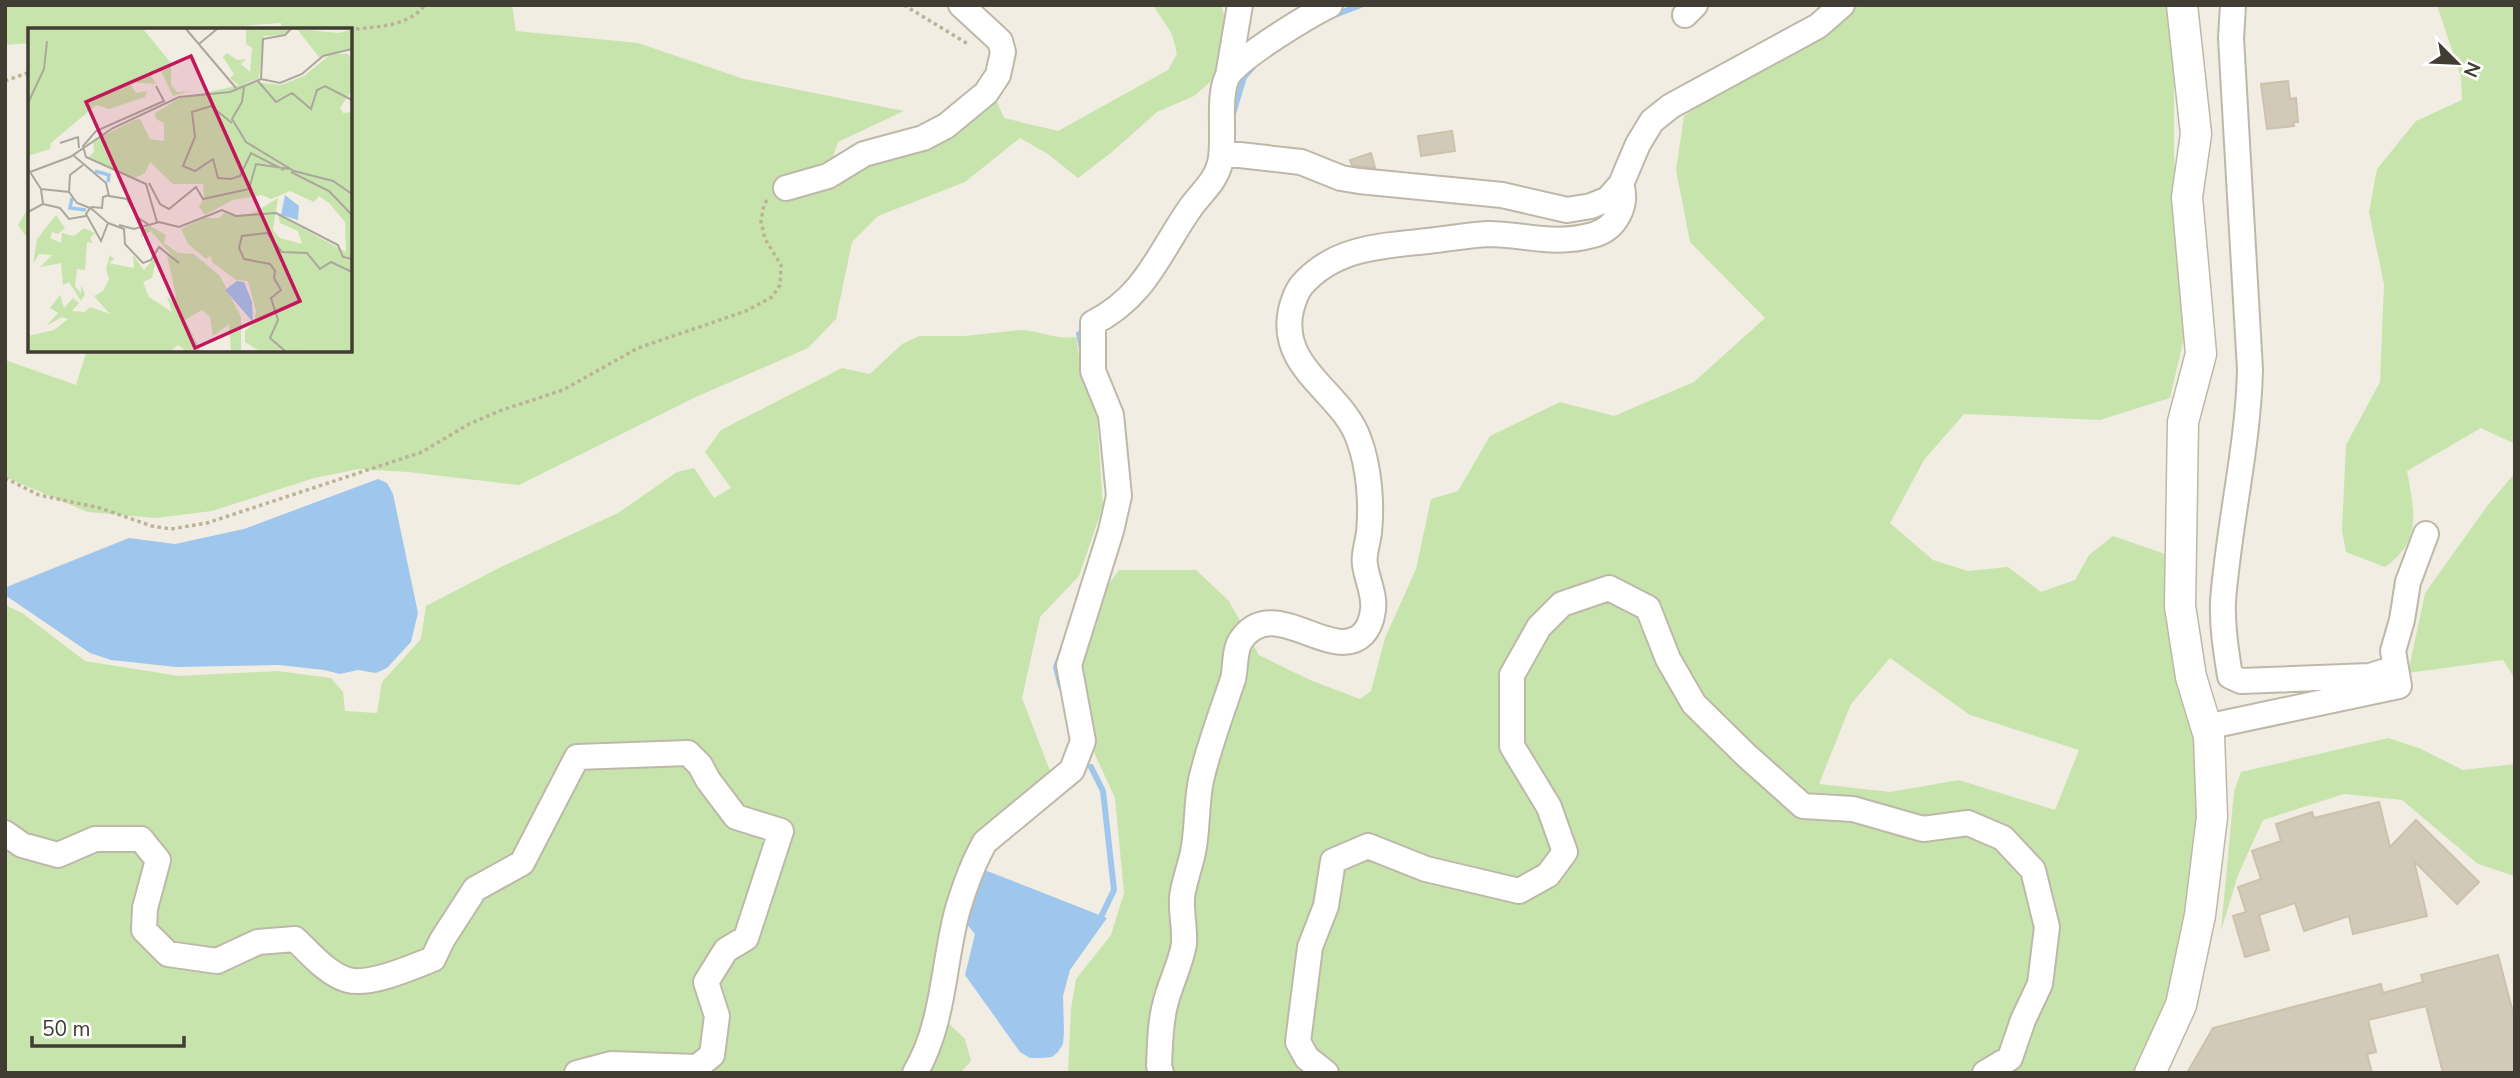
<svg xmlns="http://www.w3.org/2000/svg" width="2520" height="1078" font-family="'Nunito Sans',sans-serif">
  <rect width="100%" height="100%" fill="#f1ede2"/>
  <path fill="#c7e4ac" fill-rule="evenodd" d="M 5,5 L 512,5 L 516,31 L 638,43 L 744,79 L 904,111 L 838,142 L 830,165 L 995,98 L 1004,118 L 1058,131 L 1168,70 L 1177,54 L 1172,34 L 1153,5 L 1221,5 L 1227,24 L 1217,76 L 1194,96 L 1157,112 L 1112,152 L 1078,178 L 1048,154 L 1020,138 L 965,182 L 878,216 L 852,242 L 836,319 L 808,348 L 696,397 L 519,485 L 408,472 L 359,469 L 314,478 L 212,511 L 156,518 L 88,512 L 5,477 L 5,360 L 76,385 L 87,350 L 350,350 L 350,30 L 282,30 L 281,23 L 190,30 L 30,30 L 30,43 L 5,45 Z
    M 1859,5 L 2170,5 L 2174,58 L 2174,157 L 2187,325 L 2170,398 L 2100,420 L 1964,414 L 1924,460 L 1890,523 L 1933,560 L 1968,571 L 2008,567 L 2041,592 L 2075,580 L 2089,555 L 2113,536 L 2168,555 L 2199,732 L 2200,828 L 2173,995 L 2138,1073 L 1068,1073 L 1071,1009 L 1076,979 L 1111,935 L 1124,893 L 1115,798 L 1092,748 L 1081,675 L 1091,625 L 1102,593 L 1119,570 L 1196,570 L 1229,601 L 1259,655 L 1310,680 L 1360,699 L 1371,691 L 1385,638 L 1416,569 L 1431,499 L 1458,491 L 1490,436 L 1560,402 L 1614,416 L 1694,382 L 1765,318 L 1690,242 L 1676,170 L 1684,116 L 1728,87 L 1814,44 ZM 1890,658 L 1970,715 L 2079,750 L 2055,810 L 1959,780 L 1890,792 L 1819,784 L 1851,704 Z
    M 2437,5 L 2515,5 L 2515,444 L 2481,428 L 2407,471 C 2414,509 2423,541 2385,567 L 2346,552 L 2342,530 L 2346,445 L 2380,382 L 2384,284 L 2369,212 L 2377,169 L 2416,121 L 2462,100 L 2461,77 Z
    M 30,205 L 30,242 L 18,225 Z
    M 1021,330 C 1040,331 1056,340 1076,337 L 1083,381 L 1097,417 L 1103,506 L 1079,576 L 1040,617 L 1022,698 L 1052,776 L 980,838 L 933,1008 L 965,1039 L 971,1061 L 960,1073 L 5,1073 L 5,605 L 22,613 L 85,661 L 179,676 L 277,671 L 331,678 L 343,692 L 345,711 L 377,713 L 382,682 L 421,639 L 426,606 L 501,567 L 618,513 L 677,472 L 694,468 L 714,498 L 731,488 L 705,452 L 721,430 L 842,368 L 870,374 L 902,344 L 919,336 L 965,336 Z
    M 2515,473 L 2515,679 L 2503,660 L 2408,673 L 2425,593 L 2488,505 Z
    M 2388,738 L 2419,748 L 2463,770 L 2515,764 L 2515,876 L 2478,864 L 2402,800 L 2344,794 L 2263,820 L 2238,875 L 2221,931 L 2234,792 L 2241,772 Z"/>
  <path fill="#9fc7ed" d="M 378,479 L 387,483 L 393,494 L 418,613 L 411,642 L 387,668 L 376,673 L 358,670 L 340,674 L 324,670 L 279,665 L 176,667 L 111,660 L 90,653 L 5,595 L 5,589 L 9,586 L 129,538 L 175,544 L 244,529 Z
    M 982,869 L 1107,918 L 1070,970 L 1063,996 L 1064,1032 L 1063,1044 L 1058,1052 L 1052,1057 L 1041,1058 L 1030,1058 L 1020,1052 L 965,975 L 975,934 L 965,922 Z"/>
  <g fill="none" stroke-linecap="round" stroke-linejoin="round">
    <path stroke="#9fc7ed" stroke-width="6" d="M 1332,16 L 1361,5
      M 1233,114 L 1244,77 L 1253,67
      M 1082,349 L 1079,334 L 1088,332
      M 1060,657 L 1056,667 L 1061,687
      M 1091,767 L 1103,791 L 1114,890 L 1099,921"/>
  </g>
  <path fill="#d2cab8" stroke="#ccc2ac" stroke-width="2" d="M 2288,81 L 2290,99 L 2296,98 L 2298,122 L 2293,122 L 2294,126 L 2267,129 L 2261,84 Z
    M 1452,131 L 1455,151 L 1421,156 L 1418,136 Z
    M 1371,153 L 1375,168 L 1352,165 L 1350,160 Z
    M 2379,802 L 2390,847 L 2416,820 L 2479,882 L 2457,904 L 2414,861 L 2427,916 L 2353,934 L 2349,916 L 2304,931 L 2295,903 L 2259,915 L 2269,950 L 2245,957 L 2233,916 L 2246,912 L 2238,887 L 2261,879 L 2252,851 L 2281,841 L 2276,824 L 2312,812 L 2314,818 Z
    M 2498,955 L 2515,1020 L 2515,1073 L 2443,1073 L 2426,1006 L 2368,1020 L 2376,1052 L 2367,1054 L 2372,1073 L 2187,1073 L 2213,1028 L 2381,984 L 2383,993 L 2423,982 L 2421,975 Z"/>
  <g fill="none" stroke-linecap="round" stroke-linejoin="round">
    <g stroke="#beb8a9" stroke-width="28">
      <path id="minor" d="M 2233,5 L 2231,38 L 2250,370 C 2248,448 2229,523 2223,601 C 2222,626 2226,651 2230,676 L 2241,681 L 2370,676 L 2395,668
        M 1685,15 L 1695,5
        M 1228,76 L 1240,5
        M 1222,153 L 1301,162 L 1341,178 L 1359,181 L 1502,195 L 1567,210 L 1591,206 L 1608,199 L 1621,184 L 1638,144 L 1652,121 L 1671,106 L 1818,26 L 1842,5
        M 786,188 L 828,176 L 864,154 L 923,138 L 946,126 L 986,93 L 998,75 L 1003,52 L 1000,41 L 961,5
        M 2206,727 L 2399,686 L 2393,651 L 2402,620 L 2408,582 L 2426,534
        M 5,833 L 22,845 L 58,855 L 95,839 L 141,839 L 158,860 L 145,908 L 144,930 L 168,954 L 217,961 L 258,942 L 295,939 C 310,953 327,974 348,980 C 370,986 412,967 433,959 L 442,940 L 475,889 L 522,863 L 577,757 L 688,753 L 700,765 L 708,780 L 736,817 L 781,831 L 746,938 L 726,950 L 706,982 L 717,1016 L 712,1055 L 697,1067 L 611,1064 L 577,1073
        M 915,1073 C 944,1024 943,965 957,912 C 964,888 973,863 985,842 L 1072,770 L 1083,741 L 1069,665 L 1111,531 L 1119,496 L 1111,415 L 1093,371 L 1093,323 C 1147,295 1159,252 1191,207 C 1201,193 1216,181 1220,163 C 1226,140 1216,93 1229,74 C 1245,54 1306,17 1330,5
        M 1161,1073 L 1159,1066 C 1160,1045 1160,1021 1166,1001 C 1171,982 1181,963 1184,944 C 1185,928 1181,913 1182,897 C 1184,882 1190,867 1193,852 C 1198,828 1196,804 1201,780 C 1209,746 1222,712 1233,679 C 1236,667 1234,650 1241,640 C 1273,592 1332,665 1363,634 C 1369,628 1372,618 1373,610 C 1375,594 1367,580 1365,565 C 1363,554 1368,543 1369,532 C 1372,503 1369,467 1359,440 C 1343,392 1278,369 1291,310 C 1293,302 1296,293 1301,286 C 1334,247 1382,246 1428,241 C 1448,239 1468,235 1488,234 C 1524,234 1554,246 1593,235 C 1616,229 1628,205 1621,184
        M 1326,1073 L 1307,1058 L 1298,1042 L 1310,947 L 1326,906 L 1333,861 L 1368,846 L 1426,869 L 1519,891 L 1548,875 L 1565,852 L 1549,807 L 1512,746 L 1512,675 L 1539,627 L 1562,604 L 1609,588 L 1648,608 L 1668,659 L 1694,704 L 1747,756 L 1803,806 L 1853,809 L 1923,829 L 1968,823 L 2003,838 L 2033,870 L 2047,927 L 2040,984 L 2023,1020 L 2010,1058 L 1985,1073"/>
    </g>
    <g stroke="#beb8a9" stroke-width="33">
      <path id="tertiary" d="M 2150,1073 L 2181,1005 L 2200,915 L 2212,817 L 2209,736 L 2191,677 L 2180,606 L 2183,422 L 2201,354 L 2187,197 L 2196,134 L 2182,5"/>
    </g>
    <path stroke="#bdb297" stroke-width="3.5" stroke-dasharray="3.5 3.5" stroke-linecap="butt" d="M 904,5 L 968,44
      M 349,30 C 377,26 406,28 425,5
      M 5,81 L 30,72
      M 5,478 L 39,495 L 100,508 L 152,526 L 171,529 L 207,523 L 422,452 L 469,424 L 502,410 L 563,390 L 638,348 L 746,311 L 772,297 L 780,285 L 781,265 L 765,239 L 761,221 L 764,204 L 768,199"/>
    <use href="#minor" stroke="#fff" stroke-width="24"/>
    <use href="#tertiary" stroke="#fff" stroke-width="30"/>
  </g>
  <g transform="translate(28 28)">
    <rect width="324" height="324" fill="#f1ede2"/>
    <path d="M 0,1 L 115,1 L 143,35 L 143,57 L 149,64 L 161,63 L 145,68 L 132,41 L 127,41 L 123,48 L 128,56 L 101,54 L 108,65 L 119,63 L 117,69 L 81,81 L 68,77 L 23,115 L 22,121 L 0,128 ZM 218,1 L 265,1 L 254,7 L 236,8 L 231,50 L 211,58 L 202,50 L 206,46 L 195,29 L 199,25 L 209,32 L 218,31 L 213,36 L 222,44 L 224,20 L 218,16 ZM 269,1 L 311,5 L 324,1 L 324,20 L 291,29 ZM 303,26 L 320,26 L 324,32 L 324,62 L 312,80 L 315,85 L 324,84 L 324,323 L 230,322 L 217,314 L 217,303 L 226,295 L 228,283 L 220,253 L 208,252 L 184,234 L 183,228 L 178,231 L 160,216 L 153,201 L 176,190 L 191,190 L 197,184 L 206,188 L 225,185 L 250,170 L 245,202 L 252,210 L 274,216 L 270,203 L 252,195 L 250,187 L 318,224 L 317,194 L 301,175 L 291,168 L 286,174 L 262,163 L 243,171 L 234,167 L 205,172 L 177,187 L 171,179 L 176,169 L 175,156 L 145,156 L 122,134 L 117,145 L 105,151 L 61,129 L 66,124 L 65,113 L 104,93 L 112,91 L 122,111 L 136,113 L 136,95 L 128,91 L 127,85 L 152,70 L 227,54 L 253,57 L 276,48 ZM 28,187 L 37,200 L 30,206 L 24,204 L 22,210 L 33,215 L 34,205 L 46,208 L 56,200 L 67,205 L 62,210 L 65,215 L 59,214 L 57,242 L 49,241 L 47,258 L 53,265 L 53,257 L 57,266 L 53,273 L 41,254 L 35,257 L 33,235 L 12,239 L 24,227 L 11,226 L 5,236 L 9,211 ZM 122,198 L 138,207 L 136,215 L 150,225 L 166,226 L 192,248 L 213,289 L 213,323 L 203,323 L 201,296 L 185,308 L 182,289 L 174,282 L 157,292 L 173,323 L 158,323 L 150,317 L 143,323 L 0,323 L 0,308 L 26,302 L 40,291 L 34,289 L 18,298 L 30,285 L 22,280 L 32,267 L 36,280 L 45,270 L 51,275 L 44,283 L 57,284 L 62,279 L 82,286 L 66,268 L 75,263 L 81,251 L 78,241 L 82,227 L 86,231 L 81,235 L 106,240 L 105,227 L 116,242 L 129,227 L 124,250 L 115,254 L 121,269 L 144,284 L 139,268 L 144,273 L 148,268 L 139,227 L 147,231 L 123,203 L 113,209 L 114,201 Z" fill="#c7e4ac"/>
    <path d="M 257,167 L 271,178 L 270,192 L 253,187 ZM 209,253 L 216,254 L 224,274 L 225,294 L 197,262 Z" fill="#9fc7ed"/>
    <path fill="none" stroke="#9fc7ed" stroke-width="3.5" d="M 67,143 L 81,147 L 80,154M 44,170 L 42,180 L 58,182"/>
    <path fill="none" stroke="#aba79c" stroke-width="2" d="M 158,1 L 208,60M 171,16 L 189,1M 233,51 L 235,11 L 257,7 L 263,1M 229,52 L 248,74 L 264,65 L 283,81 L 289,62 L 297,58 L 324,72M 128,58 L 136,73 L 68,103 L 55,118 L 58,129 L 118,156 L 129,194M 216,59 L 214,74 L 204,91 L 218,114 L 266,143 L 305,153 L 324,166M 0,75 L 16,41 L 19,13M 204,95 L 183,78 L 164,84 L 167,109 L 155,138 L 167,143 L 185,131 L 190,150 L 203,151 L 212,148 L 223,125 L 256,142M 32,115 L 50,109 L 51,120M 45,127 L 78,155 L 81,168 L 99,171 L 109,189 L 121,197 L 131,194 L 151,199 L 194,182 L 208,188 L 248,185 L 310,217 L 315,229 L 324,231M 2,144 L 42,129 L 85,100 L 151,69 L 202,64 L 233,51 L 252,55 L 274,46 L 295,28 L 324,21M 263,144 L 301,163 L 324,187M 121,155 L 132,176 L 141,181 L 168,159 L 175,171 L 221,161 L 228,136 L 262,141M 13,161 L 41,164 L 49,175 L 52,176 L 62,180 L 65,182 L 80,195 L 73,213 L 58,186 L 62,180 L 64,179 L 74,180 L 75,169 L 81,167M 41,164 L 42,147 L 55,137M 15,176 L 32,180 L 41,191 L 58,188M 0,184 L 15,176 L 13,161 L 0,141M 80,195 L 96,201 L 97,216 L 115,235 L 123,232 L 131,219 L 151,235M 91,197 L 106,201 L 120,197M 257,323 L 242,310 L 250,292 L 243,270 L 253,262 L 246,250 L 247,243 L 242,236 L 216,231 L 211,220 L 214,208 L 239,205 L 254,224 L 279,225 L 292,241 L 303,234 L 324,244"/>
    <path fill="#c2185b" fill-opacity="0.15" stroke="#c2185b" stroke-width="3.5" d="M 163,28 L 272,273 L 167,320 L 58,74 Z"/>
    <rect width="324" height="324" fill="none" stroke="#423d33" stroke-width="3.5"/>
  </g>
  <rect width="2520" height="1078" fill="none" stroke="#423d33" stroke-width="14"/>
  <g transform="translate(2457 63) rotate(114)" stroke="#ffffff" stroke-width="5" paint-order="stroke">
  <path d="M0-5L12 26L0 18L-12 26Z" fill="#423d33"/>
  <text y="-10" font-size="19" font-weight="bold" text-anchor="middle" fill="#423d33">N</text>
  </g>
  <path d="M32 1036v10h152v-10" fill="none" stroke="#423d33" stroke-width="3.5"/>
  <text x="42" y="1036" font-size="21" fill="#423d33" stroke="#ffffff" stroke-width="5" paint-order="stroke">50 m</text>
</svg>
